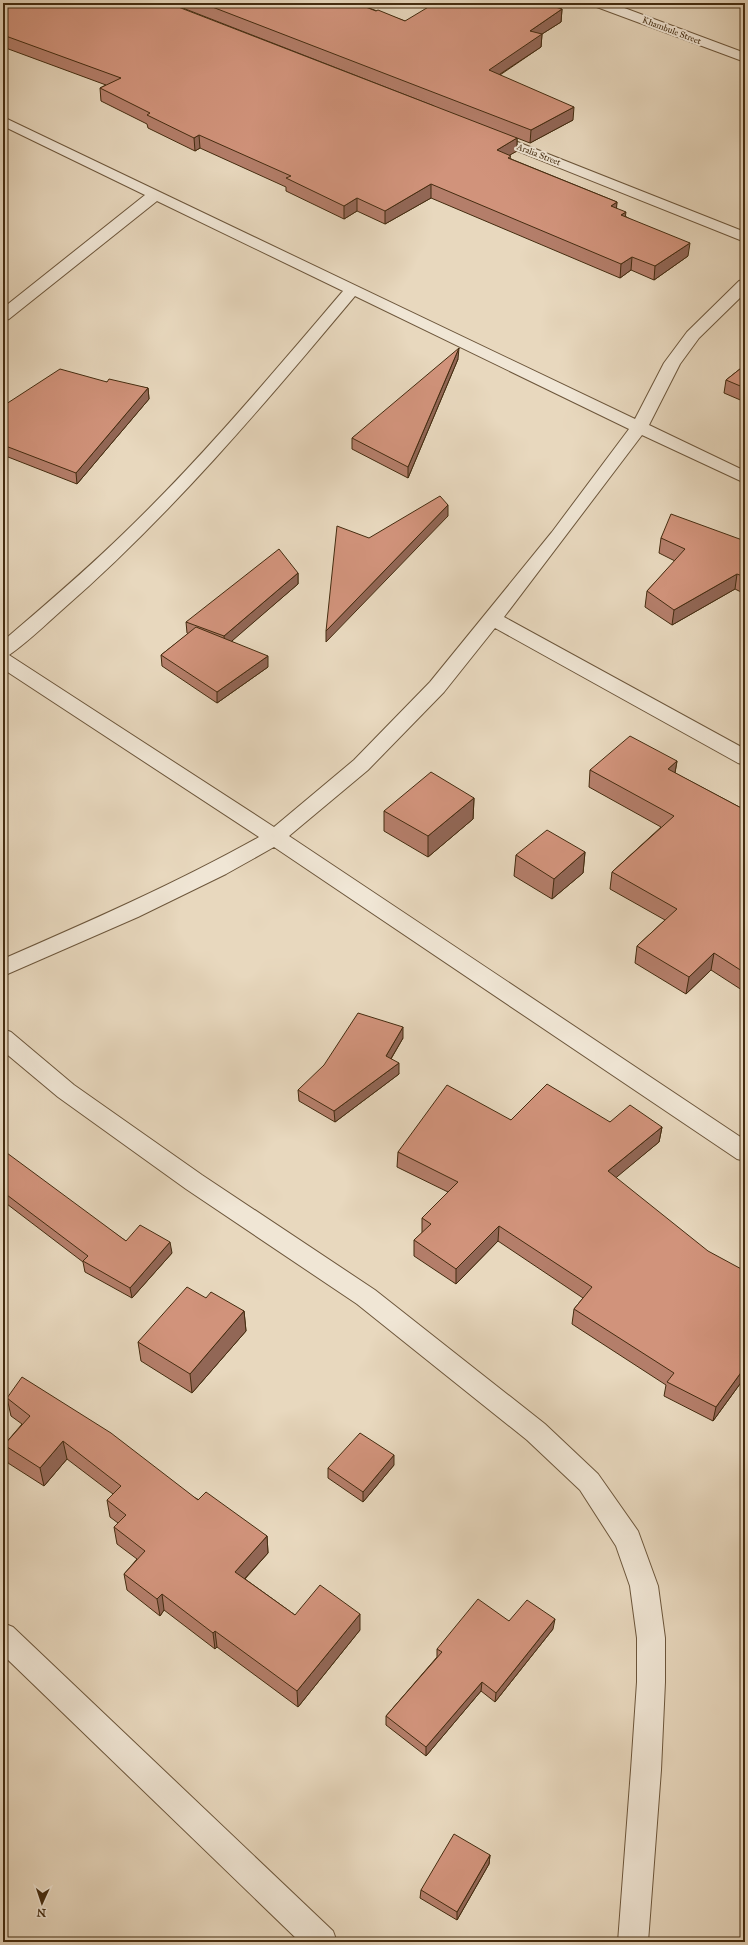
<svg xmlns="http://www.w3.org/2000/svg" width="748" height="1945" font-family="'IM FELL Great Primer',serif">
  <rect width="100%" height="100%" fill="#e8d8be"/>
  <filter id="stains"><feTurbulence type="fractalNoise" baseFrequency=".005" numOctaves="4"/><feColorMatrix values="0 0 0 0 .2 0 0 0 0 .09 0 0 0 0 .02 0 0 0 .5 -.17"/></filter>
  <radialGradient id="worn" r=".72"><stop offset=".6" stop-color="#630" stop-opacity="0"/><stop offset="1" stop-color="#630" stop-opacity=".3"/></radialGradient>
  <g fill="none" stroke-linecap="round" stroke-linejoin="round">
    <g stroke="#6d573c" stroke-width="2">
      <path id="minor" d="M 592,3 L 611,3 L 745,53 L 745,62 L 594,6 Z
        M 3,117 L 635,419 L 664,363 L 687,332 L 739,281 L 745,279 L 745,293 L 699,338 L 680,364 L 649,425 L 745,471 L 745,483 L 642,435 L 504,617 L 745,749 L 745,765 L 738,763 L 495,628 L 444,692 L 368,770 L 289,836 L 745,1140 L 745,1161 L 737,1159 L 274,847 L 226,874 L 138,917 L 3,976 L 3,959 C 90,921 177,883 259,837 L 3,669 L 3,641 C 44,606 85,571 123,534 C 202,458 272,374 343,291 L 157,201 L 9,319 L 3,321 L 3,308 L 145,195 L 3,126 ZM 355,296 L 629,429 L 552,532 L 430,682 L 354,760 L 274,827 L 9,655 C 28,642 45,625 62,610 C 170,516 263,406 355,296 Z
        M 490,131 L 745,232 L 745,242 L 485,138 L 483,135 L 485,132 Z
        M 3,1029 L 11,1032 L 74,1085 L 202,1175 L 375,1290 L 545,1424 L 598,1474 L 638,1531 L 658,1586 L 665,1638 L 665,1682 L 661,1770 L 648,1942 L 618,1942 L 631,1770 L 637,1682 L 637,1638 L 630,1586 L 616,1546 L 580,1490 L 527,1440 L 357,1304 L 186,1189 L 58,1097 L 3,1051 Z
        M 3,1623 L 13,1627 L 333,1931 L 337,1942 L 300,1942 L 3,1655 Z"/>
    </g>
    <use href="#minor" fill="#f0e6d5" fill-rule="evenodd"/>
  </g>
  <path fill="#b47e6a" stroke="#442c10" d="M 3,3 L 434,106 L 170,3 L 355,3 L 405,21 L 562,9 L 561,22 L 542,34 L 541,47 L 500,75 L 573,120 L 530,143 L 517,138 L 517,151 L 509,155 L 511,159 L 617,202 L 616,208 L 625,216 L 688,256 L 654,280 L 631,270 L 620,278 L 431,198 L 385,224 L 357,211 L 344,219 L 286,191 L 286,187 L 200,148 L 195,151 L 148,128 L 147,124 L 101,101 L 100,88 L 106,85 L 3,47 Z
    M 458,359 L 408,478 L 352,449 L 352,438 Z
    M 745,365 L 745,402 L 724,393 L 726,380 Z
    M 107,382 L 148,388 L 149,399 L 77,484 L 3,455 L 3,406 Z
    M 661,538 L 745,541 L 745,594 L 735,589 L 672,625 L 645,607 L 647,591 L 675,561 L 659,553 Z
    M 298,573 L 298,584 L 231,641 L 268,667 L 217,703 L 162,666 L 161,655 L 188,634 L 187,633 L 186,622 Z
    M 677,761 L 675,773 L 745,810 L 745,992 L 711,970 L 686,994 L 635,963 L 637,946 L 665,920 L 610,889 L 612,872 L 661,827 L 589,787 L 590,770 Z
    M 474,798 L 473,819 L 428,857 L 384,831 L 384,811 Z
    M 585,852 L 583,873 L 552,899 L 514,876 L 516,855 Z
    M 403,1038 L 391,1059 L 399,1074 L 335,1122 L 299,1101 L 298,1090 Z
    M 511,1120 L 610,1122 L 662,1127 L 659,1142 L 616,1177 L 745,1377 L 713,1421 L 664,1396 L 666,1385 L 572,1324 L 574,1309 L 583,1298 L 498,1241 L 456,1284 L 414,1256 L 414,1240 L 422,1233 L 422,1218 L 448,1192 L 397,1167 L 398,1152 Z
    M 3,1156 L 126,1241 L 172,1253 L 132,1298 L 85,1272 L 83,1262 L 3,1201 Z
    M 206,1298 L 244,1311 L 246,1331 L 192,1393 L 141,1361 L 138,1342 Z
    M 7,1398 L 267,1536 L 268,1553 L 245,1579 L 295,1615 L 360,1630 L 298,1707 L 217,1647 L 215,1649 L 164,1610 L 160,1616 L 127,1590 L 124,1574 L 137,1559 L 117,1544 L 114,1527 L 118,1523 L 110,1517 L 107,1500 L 113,1494 L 67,1459 L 44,1486 L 8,1463 L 4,1445 L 22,1424 L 11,1416 Z
    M 394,1465 L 363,1502 L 328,1478 L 328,1468 Z
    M 509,1621 L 553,1629 L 495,1702 L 481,1691 L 426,1756 L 386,1725 L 386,1716 L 437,1657 L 437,1649 Z
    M 490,1855 L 489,1864 L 457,1920 L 420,1898 L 421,1890 Z"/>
  <path fill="#926756" stroke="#442c10" d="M 562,9 L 561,22 L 542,34 L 541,47 L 488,82 L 489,70 L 530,31 Z
    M 574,107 L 573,120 L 530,143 L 531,130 Z
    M 199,135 L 200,148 L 195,151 L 194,138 Z
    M 517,138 L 517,151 L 496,163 L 497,150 Z
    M 431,184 L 431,198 L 385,224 L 385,211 Z
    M 357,198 L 357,211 L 344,219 L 344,206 Z
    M 617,202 L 616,215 L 611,206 Z
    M 626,212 L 624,225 L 621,215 Z
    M 690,243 L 688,256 L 654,280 L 655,266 Z
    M 632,257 L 631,270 L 620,278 L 621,264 Z
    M 459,348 L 458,359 L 408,478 L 408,467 Z
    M 148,388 L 149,399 L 77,484 L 76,473 Z
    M 448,505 L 448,516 L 326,642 L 326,631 Z
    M 298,573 L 298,584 L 225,647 L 224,636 Z
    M 737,574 L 735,589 L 672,625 L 674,610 Z
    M 268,656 L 268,667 L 217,703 L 217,692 Z
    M 677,761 L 674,778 L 668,769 Z
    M 474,798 L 473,819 L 428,857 L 428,836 Z
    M 585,852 L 583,873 L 552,899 L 554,879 Z
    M 714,953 L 711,970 L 686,994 L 689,977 Z
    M 403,1027 L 403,1038 L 386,1067 L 386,1056 Z
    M 399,1063 L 399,1074 L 335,1122 L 334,1111 Z
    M 662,1127 L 659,1142 L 606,1186 L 608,1171 Z
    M 499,1226 L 498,1241 L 456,1284 L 456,1269 Z
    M 170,1242 L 172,1253 L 132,1298 L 130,1288 Z
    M 244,1311 L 246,1331 L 192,1393 L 190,1374 Z
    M 745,1367 L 745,1377 L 713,1421 L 716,1407 Z
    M 63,1441 L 67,1459 L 44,1486 L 40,1468 Z
    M 394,1455 L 394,1465 L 363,1502 L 363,1492 Z
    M 267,1536 L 268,1553 L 236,1588 L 235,1572 Z
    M 162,1594 L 164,1610 L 160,1616 L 157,1599 Z
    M 360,1614 L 360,1630 L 298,1707 L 297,1691 Z
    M 555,1619 L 553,1629 L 495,1702 L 496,1693 Z
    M 215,1631 L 217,1647 L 215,1649 L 213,1633 Z
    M 482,1682 L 481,1691 L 426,1756 L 426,1747 Z
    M 490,1855 L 489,1864 L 457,1920 L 457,1912 Z"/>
  <path fill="#d1937b" stroke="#442c10" d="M 3,3 L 168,3 L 517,138 L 497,150 L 511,156 L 508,158 L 617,202 L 611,206 L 626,212 L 621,215 L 690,243 L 655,266 L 632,257 L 621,264 L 431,184 L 385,211 L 357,198 L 344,206 L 286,178 L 291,176 L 199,135 L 194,138 L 147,115 L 150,113 L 100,88 L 121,78 L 3,35 Z
    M 202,3 L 355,3 L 376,11 L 378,10 L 405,21 L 435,3 L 542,3 L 562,9 L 530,31 L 542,34 L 489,70 L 574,107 L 531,130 Z
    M 459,348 L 408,467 L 352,438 Z
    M 745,365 L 745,388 L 726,380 Z
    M 60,369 L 107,382 L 109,379 L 148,388 L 76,473 L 3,445 L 3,406 Z
    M 440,496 L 448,505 L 326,631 L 337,526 L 369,538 Z
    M 671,514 L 745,541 L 745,577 L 737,574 L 674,610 L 647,591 L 685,549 L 661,538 Z
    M 279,549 L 298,573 L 224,636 L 186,622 Z
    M 196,627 L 268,656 L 217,692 L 161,655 Z
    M 630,736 L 677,761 L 668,769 L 745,810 L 745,811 L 743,813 L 745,814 L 745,973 L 714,953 L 689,977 L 637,946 L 677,909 L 612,872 L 674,816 L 590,770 Z
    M 431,772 L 474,798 L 428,836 L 384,811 Z
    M 547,830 L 585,852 L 554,879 L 516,855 Z
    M 358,1013 L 403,1027 L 386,1056 L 399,1063 L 334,1111 L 298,1090 L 324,1065 Z
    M 547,1084 L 610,1122 L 630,1105 L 662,1127 L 608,1171 L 708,1251 L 745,1271 L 745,1367 L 716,1407 L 667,1382 L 674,1373 L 574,1309 L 592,1287 L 499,1226 L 456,1269 L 414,1240 L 431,1224 L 422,1218 L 458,1182 L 398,1152 L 447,1085 L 511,1120 Z
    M 7,1153 L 126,1241 L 140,1225 L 170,1242 L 130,1288 L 83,1261 L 88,1256 L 3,1192 L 3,1156 Z
    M 187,1287 L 206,1298 L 211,1292 L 244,1311 L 190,1374 L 138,1342 Z
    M 22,1377 L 111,1433 L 198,1500 L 206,1492 L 267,1536 L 235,1572 L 295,1615 L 320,1585 L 360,1614 L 297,1691 L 215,1631 L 213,1633 L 162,1594 L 157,1599 L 124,1574 L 145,1551 L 114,1527 L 126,1515 L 107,1500 L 121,1486 L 63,1441 L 40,1468 L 4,1445 L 30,1416 L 7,1398 Z
    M 360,1433 L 394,1455 L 363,1492 L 328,1468 Z
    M 478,1599 L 509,1621 L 527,1600 L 555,1619 L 496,1693 L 482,1682 L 426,1747 L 386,1716 L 442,1652 L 437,1649 Z
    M 454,1834 L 490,1855 L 457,1912 L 421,1890 Z"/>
  <g text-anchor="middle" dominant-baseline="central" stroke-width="4" stroke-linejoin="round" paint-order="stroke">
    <g font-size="9" fill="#442c10" stroke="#f0e6d5">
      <text transform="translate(672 30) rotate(21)">Khambule Street</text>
      <text transform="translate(539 154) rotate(21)">Aralia Street</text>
    </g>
  </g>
  <rect width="748" height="1945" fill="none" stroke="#e8d8be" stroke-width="16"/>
  <rect x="4" y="4" width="740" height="1937" fill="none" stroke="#442c10" stroke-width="2"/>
  <rect x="8" y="8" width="732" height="1929" fill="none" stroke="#442c10"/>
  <g transform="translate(42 1903) rotate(183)" stroke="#f0e6d5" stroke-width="3" paint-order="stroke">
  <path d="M0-3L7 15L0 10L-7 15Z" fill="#442c10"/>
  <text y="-6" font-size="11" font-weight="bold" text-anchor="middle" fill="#442c10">N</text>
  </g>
  <rect width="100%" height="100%" filter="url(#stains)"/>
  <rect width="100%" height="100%" fill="url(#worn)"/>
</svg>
